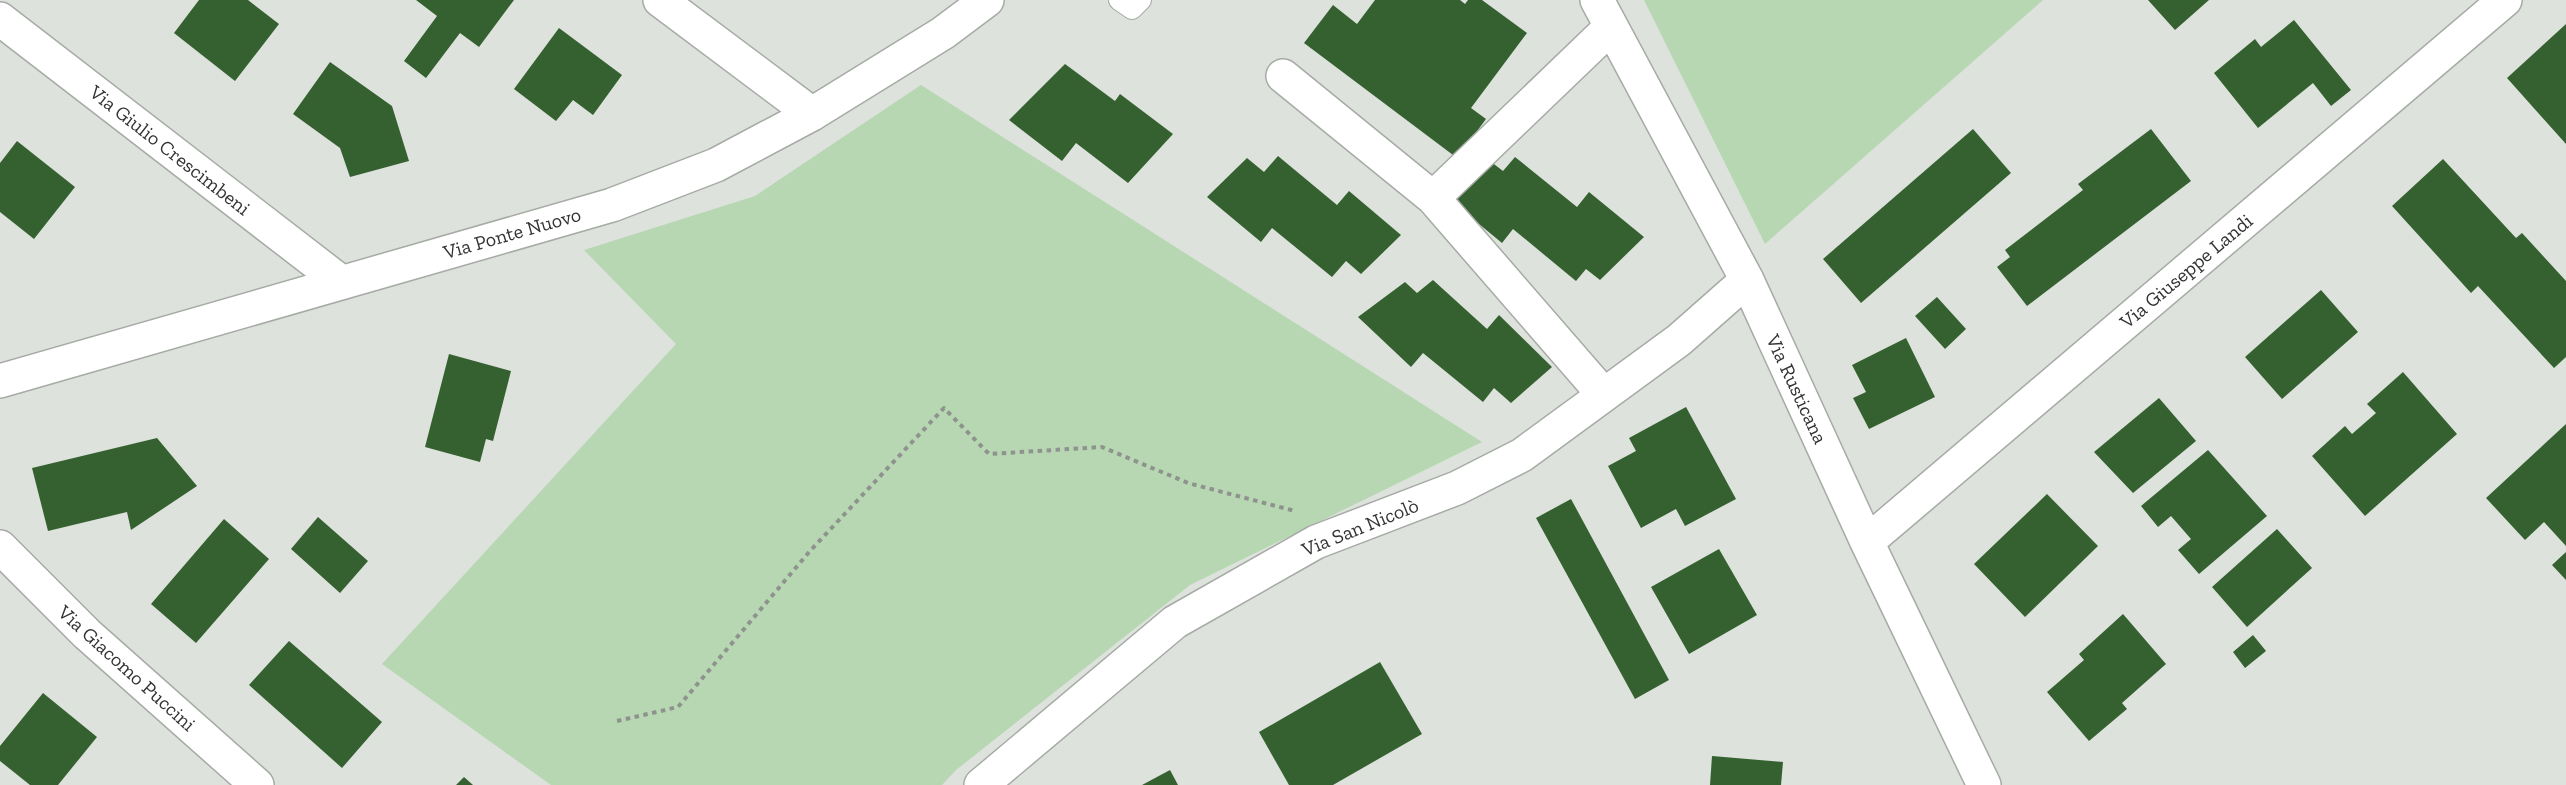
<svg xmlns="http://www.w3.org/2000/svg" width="2566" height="785" font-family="'Zilla Slab',serif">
  <rect width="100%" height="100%" fill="#dde2dc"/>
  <path fill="#b7d7b3" d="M 1644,0 L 2043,0 L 1765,244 Z
    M 921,85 L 1482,442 L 1190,585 L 956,770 L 942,785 L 551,785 L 382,664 L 676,344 L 584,250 L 755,196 Z"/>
  <path fill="#356130" d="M 199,0 L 248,0 L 279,24 L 235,81 L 174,33 Z
    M 416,0 L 514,0 L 479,47 L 460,33 L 426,78 L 404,61 L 437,16 Z
    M 1375,0 L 1460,0 L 1465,4 L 1468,0 L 1482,0 L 1527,33 L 1471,108 L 1486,119 L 1457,158 L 1304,43 L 1333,5 L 1357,24 Z
    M 2148,0 L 2209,0 L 2175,30 Z
    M 2294,20 L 2351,90 L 2331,106 L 2313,83 L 2258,128 L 2214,73 L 2255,39 L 2261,47 Z
    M 2566,24 L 2566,144 L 2507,78 Z
    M 559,28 L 622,75 L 593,115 L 573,100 L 556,121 L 514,89 Z
    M 330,62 L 392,106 L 409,161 L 350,177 L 340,148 L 293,114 Z
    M 1065,64 L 1115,101 L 1120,94 L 1173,134 L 1128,183 L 1076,143 L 1062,161 L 1009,120 Z
    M 1973,129 L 2011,173 L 1861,303 L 1823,259 Z
    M 2151,129 L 2191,181 L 2027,306 L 1997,267 L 2010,257 L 2005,250 L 2083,190 L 2078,184 Z
    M 17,141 L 75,187 L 34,239 L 0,212 L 0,163 Z
    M 1278,156 L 1337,205 L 1349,191 L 1401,235 L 1361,274 L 1346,261 L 1332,277 L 1272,228 L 1261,242 L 1207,197 L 1247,158 L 1264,172 Z
    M 1515,157 L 1577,207 L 1589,192 L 1644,237 L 1600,280 L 1586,269 L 1576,281 L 1513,229 L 1502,243 L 1450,200 L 1490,161 L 1503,171 Z
    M 2443,159 L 2516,238 L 2522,233 L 2566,281 L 2566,357 L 2554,368 L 2478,286 L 2471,293 L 2392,206 Z
    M 1433,280 L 1487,329 L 1499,315 L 1552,367 L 1511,403 L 1494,388 L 1483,402 L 1423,353 L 1411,367 L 1358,317 L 1405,282 L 1417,293 Z
    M 2321,290 L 2358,332 L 2282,399 L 2245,357 Z
    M 1937,297 L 1966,329 L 1945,349 L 1915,316 Z
    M 1906,338 L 1935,397 L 1869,429 L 1853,398 L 1866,392 L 1852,365 Z
    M 449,354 L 511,371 L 493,441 L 486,439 L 480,462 L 425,447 Z
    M 2403,372 L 2457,434 L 2365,516 L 2312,456 L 2345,426 L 2352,434 L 2376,413 L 2367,404 Z
    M 2159,398 L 2196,441 L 2133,493 L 2094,452 Z
    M 1686,407 L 1736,499 L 1685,526 L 1676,509 L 1641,528 L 1608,466 L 1636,451 L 1629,438 Z
    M 2566,424 L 2566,546 L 2544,522 L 2525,540 L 2486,498 Z
    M 157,438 L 197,486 L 131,530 L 127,512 L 48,531 L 32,468 Z
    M 2208,450 L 2267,516 L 2199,574 L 2178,550 L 2191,539 L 2171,516 L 2158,527 L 2141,506 Z
    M 2047,494 L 2098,546 L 2025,617 L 1974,564 Z
    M 1571,499 L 1669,680 L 1635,699 L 1536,518 Z
    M 318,517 L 368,561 L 340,593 L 291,549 Z
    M 224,519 L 269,559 L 196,643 L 151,604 Z
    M 2277,529 L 2312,568 L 2247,627 L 2212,587 Z
    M 1719,549 L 1757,615 L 1689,654 L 1651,587 Z
    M 2566,552 L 2566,580 L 2552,565 Z
    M 2123,614 L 2166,664 L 2122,703 L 2127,709 L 2089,741 L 2047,692 L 2084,660 L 2079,654 Z
    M 2253,635 L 2266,651 L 2245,668 L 2233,652 Z
    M 289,641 L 382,722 L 342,768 L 249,685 Z
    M 1380,662 L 1422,734 L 1333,785 L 1289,785 L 1259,732 Z
    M 43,693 L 97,737 L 58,785 L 30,785 L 0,761 L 0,746 Z
    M 1712,756 L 1783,762 L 1781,785 L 1710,785 Z
    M 1170,770 L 1178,785 L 1142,785 Z
    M 464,777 L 473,785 L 456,785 Z"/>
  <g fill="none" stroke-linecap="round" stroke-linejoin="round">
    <g stroke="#a6aba5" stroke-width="22">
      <path id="lane" d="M 1119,0 L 1132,9 L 1141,0"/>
    </g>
    <g stroke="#a6aba5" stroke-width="36">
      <path id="street" d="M 660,0 L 812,114
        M 1597,0 L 1747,280 L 1867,542 L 1984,785
        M 0,19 L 341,282
        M 1283,76 L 1433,198 L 1611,27
        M 1433,198 L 1604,395
        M 1867,542 L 2505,0
        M 0,547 L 87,634 L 257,785
        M 981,785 L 1175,622 L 1316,542 L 1457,488 L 1522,455 L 1679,340 L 1747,280"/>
    </g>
    <g stroke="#a6aba5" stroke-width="36">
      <path id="secondary" d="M 0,381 L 612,205 L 716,165 L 812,114 L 943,33 L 987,0"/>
    </g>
    <path stroke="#8f938e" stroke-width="4" stroke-dasharray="4.5 4.5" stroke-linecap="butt" d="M 617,721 L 678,707 L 810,551 L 944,408 L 989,454 L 1102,447 L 1188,483 L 1295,511"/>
    <use href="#lane" stroke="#fff" stroke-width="20"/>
    <use href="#street" stroke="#fff" stroke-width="33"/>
    <use href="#secondary" stroke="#fff" stroke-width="33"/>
  </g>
  <g text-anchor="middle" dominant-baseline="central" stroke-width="6" stroke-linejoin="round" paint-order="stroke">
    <g font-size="20" fill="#323432" stroke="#fff">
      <text transform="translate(170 150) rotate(38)">Via Giulio Crescimbeni</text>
      <text transform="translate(512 233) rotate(-16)">Via Ponte Nuovo</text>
      <text transform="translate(2186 271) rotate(-40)">Via Giuseppe Landi</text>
      <text transform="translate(1797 389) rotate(65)">Via Rusticana</text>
      <text transform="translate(1360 527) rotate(-22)">Via San Nicolò</text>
      <text transform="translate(127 668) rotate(42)">Via Giacomo Puccini</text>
    </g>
  </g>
</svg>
